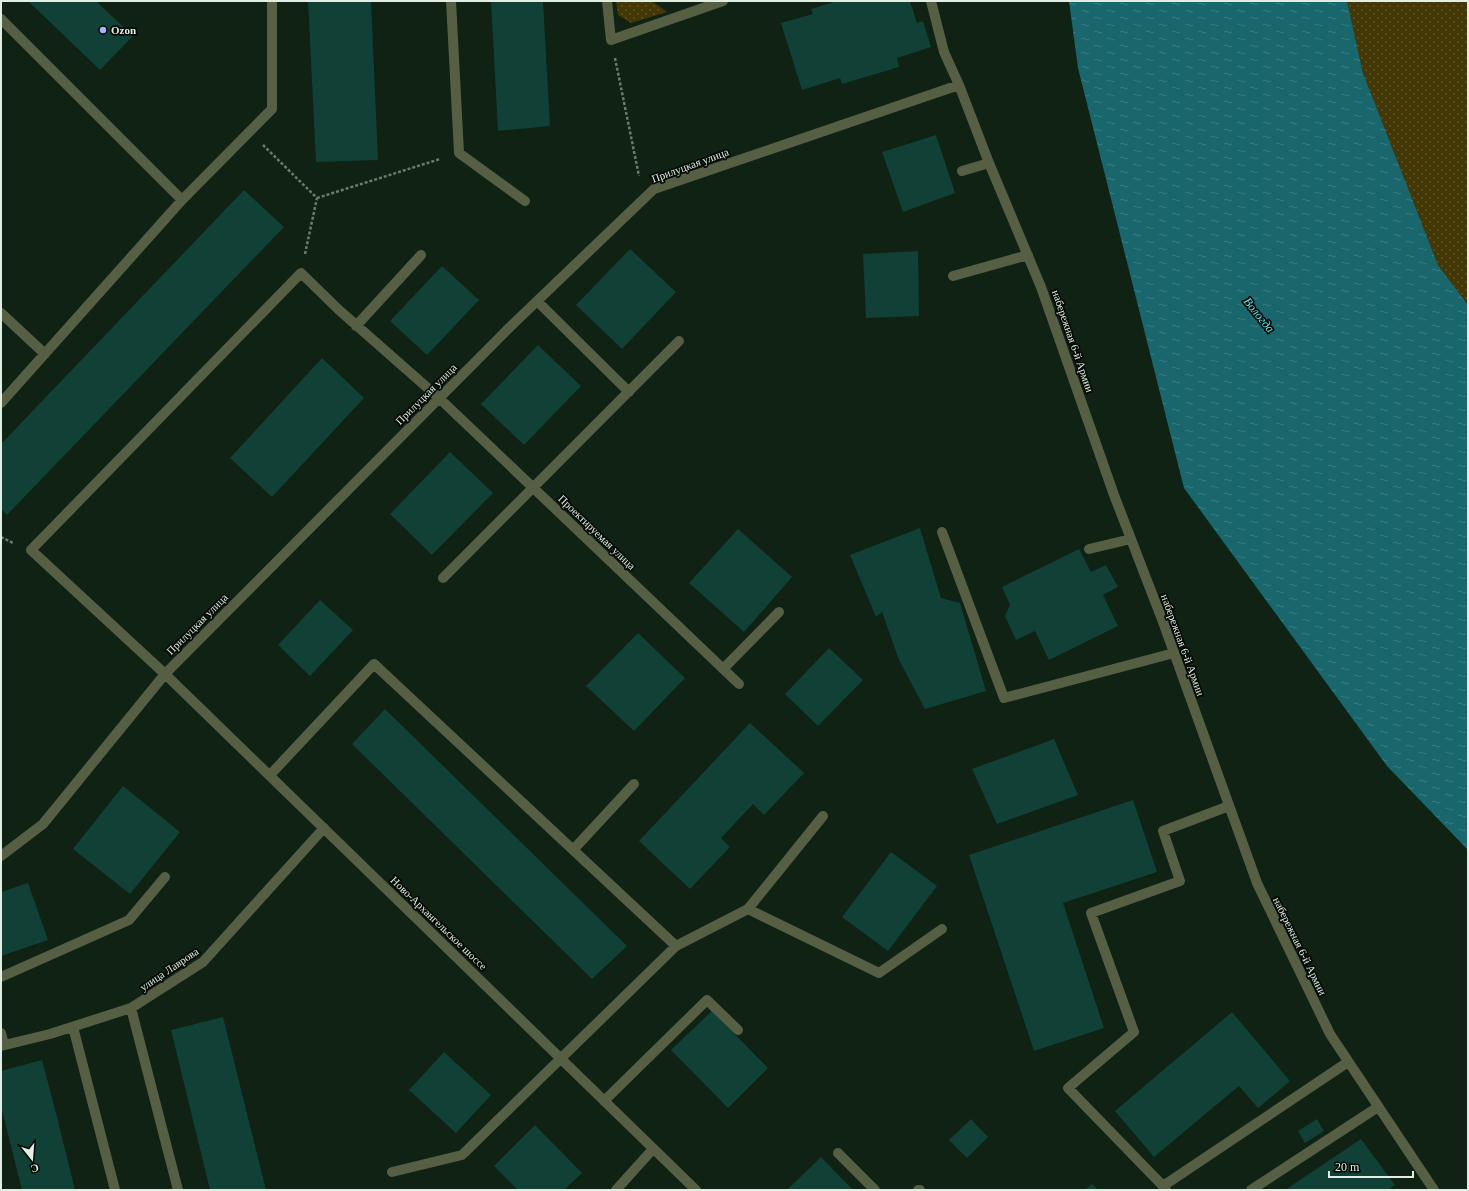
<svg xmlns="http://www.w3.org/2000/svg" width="1469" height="1191" font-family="Georgia,serif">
  <defs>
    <pattern id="green-dots" width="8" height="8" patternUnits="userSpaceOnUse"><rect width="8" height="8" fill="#433706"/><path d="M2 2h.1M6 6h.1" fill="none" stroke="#5e542a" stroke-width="1.8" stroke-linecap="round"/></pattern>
    <pattern id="water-ripples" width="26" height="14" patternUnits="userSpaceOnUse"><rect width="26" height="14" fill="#19666d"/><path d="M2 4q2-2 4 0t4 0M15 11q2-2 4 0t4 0" fill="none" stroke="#3a7c82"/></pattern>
  </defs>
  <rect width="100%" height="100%" fill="#0f2213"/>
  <path fill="url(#green-dots)" d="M 616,1 L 652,1 L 667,12 L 631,23 L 618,15 Z
    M 1347,1 L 1468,1 L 1468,305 L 1438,265 L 1363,73 Z"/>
  <path fill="url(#water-ripples)" d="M 1069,1 L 1347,1 L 1363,73 L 1438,265 L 1468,305 L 1468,850 L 1387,766 L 1184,488 L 1078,68 Z"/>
  <path fill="#104036" d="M 28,1 L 96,1 L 133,36 L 100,70 Z
    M 308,1 L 371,1 L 378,160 L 316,162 Z
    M 491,1 L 543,1 L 550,126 L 498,131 Z
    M 837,1 L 910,1 L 917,23 L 923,21 L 931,47 L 897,58 L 899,67 L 842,84 L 840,78 L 802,90 L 781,23 L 813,14 L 811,9 Z
    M 936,135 L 955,193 L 903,212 L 882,152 Z
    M 244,190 L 284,227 L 7,515 L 1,509 L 1,444 Z
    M 630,249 L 676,292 L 622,349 L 576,305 Z
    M 918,251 L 919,316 L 866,318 L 863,254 Z
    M 442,266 L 479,300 L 427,355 L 390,321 Z
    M 538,345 L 581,386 L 524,445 L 481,404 Z
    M 322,358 L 364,398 L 272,497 L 230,458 Z
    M 450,452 L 493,493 L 432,555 L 390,514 Z
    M 920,528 L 941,598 L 960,603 L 986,691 L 925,709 L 899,660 L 882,612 L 876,617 L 850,555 Z
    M 738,529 L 792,577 L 744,632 L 689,583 Z
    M 1079,549 L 1091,572 L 1106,565 L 1118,587 L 1103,595 L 1118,626 L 1049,660 L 1035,631 L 1016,640 L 1005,616 L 1010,605 L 1002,587 Z
    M 320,600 L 353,630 L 310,676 L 278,645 Z
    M 638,633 L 685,678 L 634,731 L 586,686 Z
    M 829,648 L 863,680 L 818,726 L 785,694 Z
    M 385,709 L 627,946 L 592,979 L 352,744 Z
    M 750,723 L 804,773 L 764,815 L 753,804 L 721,838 L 730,847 L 690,889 L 639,841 Z
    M 1054,739 L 1078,795 L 997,824 L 972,769 Z
    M 123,786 L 180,832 L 130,894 L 73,849 Z
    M 1133,800 L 1157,872 L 1063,903 L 1104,1028 L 1034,1051 L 969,855 Z
    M 891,852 L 937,886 L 888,951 L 842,917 Z
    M 28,883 L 48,940 L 1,956 L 1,892 Z
    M 712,1011 L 768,1068 L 728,1108 L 671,1050 Z
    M 1232,1012 L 1290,1081 L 1258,1108 L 1239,1086 L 1154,1157 L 1115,1111 Z
    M 223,1017 L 266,1190 L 210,1190 L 171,1030 Z
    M 444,1052 L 491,1095 L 456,1133 L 409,1090 Z
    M 42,1060 L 56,1113 L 75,1190 L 22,1190 L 1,1106 L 1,1071 Z
    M 971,1119 L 988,1137 L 967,1158 L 949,1140 Z
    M 1317,1119 L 1324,1131 L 1305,1143 L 1298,1131 Z
    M 535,1125 L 582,1173 L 564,1190 L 518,1190 L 494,1166 Z
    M 1361,1139 L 1395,1185 L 1389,1190 L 1285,1190 Z
    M 821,1157 L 853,1190 L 787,1190 Z
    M 1092,1184 L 1098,1190 L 1085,1190 Z"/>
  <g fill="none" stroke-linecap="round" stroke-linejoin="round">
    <path stroke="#6b7b6d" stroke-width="2.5" stroke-dasharray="3 2" stroke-linecap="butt" d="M 615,58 L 639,176
      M 263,145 L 317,198
      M 317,198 L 440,159
      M 305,254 L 317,198
      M 1,537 L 13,543"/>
    <path stroke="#565e44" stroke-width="10" d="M 451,1 L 459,153 L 525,201
      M 607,1 L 611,40 L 723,1
      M 931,1 L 944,52 L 959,85 L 989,163 L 1041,287 L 1114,495 L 1163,622 L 1257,883 L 1330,1034 L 1434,1190
      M 1,19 L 182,200
      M 962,171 L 989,163
      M 953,276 L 1028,255
      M 537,301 L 629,392
      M 1,313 L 45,354
      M 356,326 L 421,255
      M 1,403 L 182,200 L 272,109 L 272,1
      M 942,532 L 1004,698 L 1174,653
      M 1089,549 L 1131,539
      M 443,578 L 679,341
      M 723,669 L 779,612
      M 270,775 L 374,664 L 676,946 L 462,1155 L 392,1172
      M 573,850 L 634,784
      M 1,856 L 43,824 L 165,674 L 510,327 L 654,189 L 959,85
      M 748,909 L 879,973 L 942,929
      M 676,946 L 748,909 L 823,816
      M 1,977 L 129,920 L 165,877
      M 131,1008 L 178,1190
      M 73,1027 L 115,1190
      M 1,1033 L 4,1045
      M 1,1046 L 50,1034 L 131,1008 L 203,962 L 324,828
      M 604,1101 L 707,1000 L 738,1030
      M 838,1153 L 875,1190
      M 1163,1186 L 1068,1088 L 1134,1032 L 1091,913 L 1180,881 L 1163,831 L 1229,806
      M 616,1190 L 653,1149
      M 696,1190 L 165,674 L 31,550 L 301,273 L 339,310 L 439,398 L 739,684
      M 918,1190 L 920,1190
      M 1166,1190 L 1163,1186 L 1348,1062
      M 1251,1190 L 1378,1107"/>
  </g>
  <circle fill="#b0aefa" stroke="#030904" stroke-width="1.5" cx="103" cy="30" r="4"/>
  <g text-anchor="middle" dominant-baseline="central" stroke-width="3.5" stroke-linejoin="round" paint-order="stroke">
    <g font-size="11" font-weight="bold" fill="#e2eee3" stroke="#030904" text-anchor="start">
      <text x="111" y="30">Ozon</text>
    </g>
    <g font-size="11" fill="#e2eee3" stroke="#030904">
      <text transform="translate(690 165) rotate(-20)">Прилуцкая улица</text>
      <text transform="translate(1073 341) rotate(71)">набережная 6-й Армии</text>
      <text transform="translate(426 394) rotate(-45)">Прилуцкая улица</text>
      <text transform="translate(597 532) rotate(44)">Проектируемая улица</text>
      <text transform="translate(197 624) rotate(-45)">Прилуцкая улица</text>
      <text transform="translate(1183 645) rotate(70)">набережная 6-й Армии</text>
      <text transform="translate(439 923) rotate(44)">Ново-Архангельское шоссе</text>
      <text transform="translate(1300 946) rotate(64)">набережная 6-й Армии</text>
      <text transform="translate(169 969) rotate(-34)">улица Лаврова</text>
    </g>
    <g font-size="12" font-style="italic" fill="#62edf9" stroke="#030904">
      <text transform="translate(1259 315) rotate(51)">Вологда</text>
    </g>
  </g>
  <rect width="1469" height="1191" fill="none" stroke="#e2eee3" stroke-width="4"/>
  <g transform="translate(32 1159) rotate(163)" stroke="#030904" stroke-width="3" paint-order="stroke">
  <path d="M0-3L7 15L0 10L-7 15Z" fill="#e2eee3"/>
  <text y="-6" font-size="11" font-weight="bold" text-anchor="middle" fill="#e2eee3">С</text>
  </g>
  <path d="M1329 1171v6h84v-6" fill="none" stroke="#e2eee3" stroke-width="2"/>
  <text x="1335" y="1171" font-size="12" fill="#e2eee3" stroke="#030904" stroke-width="3" paint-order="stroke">20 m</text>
</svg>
